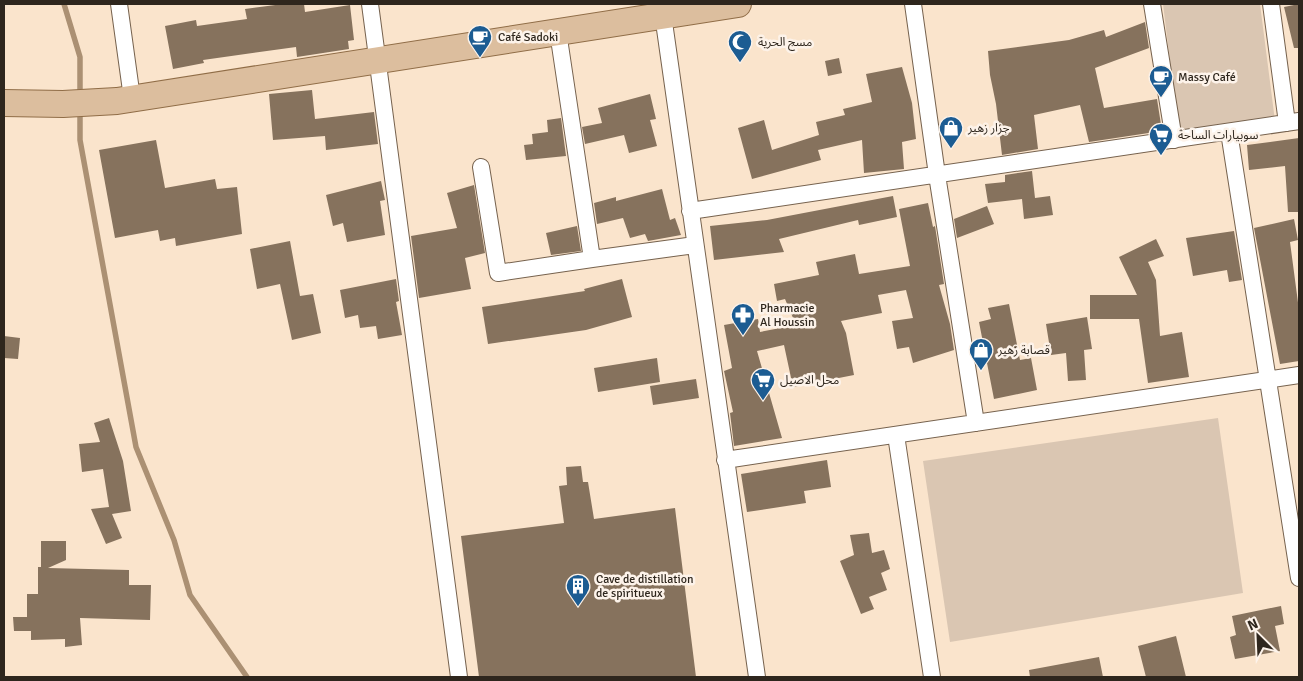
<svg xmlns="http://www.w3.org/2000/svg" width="1303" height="681" font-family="Signika,'Noto Sans Arabic',sans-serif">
  <rect width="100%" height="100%" fill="#fae4cc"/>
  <path fill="#dac6b2" d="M 1163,4 L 1260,4 L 1275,121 L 1179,135 Z
    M 1218,418 L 1243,593 L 950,642 L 923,461 Z"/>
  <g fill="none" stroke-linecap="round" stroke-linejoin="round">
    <path stroke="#ab9073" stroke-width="5.5" d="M 64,4 L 80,57 L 80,98
      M 80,109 L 80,140 L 136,447 L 174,540 L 190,595 L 247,677"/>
  </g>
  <path fill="#86725d" d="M 283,4 L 304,4 L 305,12 L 350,5 L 354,40 L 348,41 L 349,49 L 297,57 L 296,47 L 203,60 L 204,63 L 173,69 L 165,26 L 196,20 L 197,26 L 247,19 L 245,9 Z
    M 1299,4 L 1299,48 L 1294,48 L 1284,7 Z
    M 1145,22 L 1149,48 L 1095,68 L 1104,108 L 1157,99 L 1162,131 L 1089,142 L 1080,105 L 1034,115 L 1038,149 L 1002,155 L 996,104 L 990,75 L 988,51 L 1069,40 L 1104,30 L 1106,37 Z
    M 839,58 L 842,73 L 828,76 L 825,61 Z
    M 902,67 L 912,103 L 916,139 L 902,142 L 904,169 L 864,173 L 862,140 L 818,150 L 821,160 L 752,179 L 738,128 L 764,120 L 772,150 L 819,135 L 816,122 L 845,115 L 843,109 L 872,102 L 866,74 Z
    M 312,90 L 315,119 L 374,112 L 378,144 L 326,150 L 325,136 L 273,140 L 269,94 Z
    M 650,94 L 656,119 L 650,120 L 657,146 L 629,153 L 624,135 L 585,144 L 582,127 L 602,123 L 598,108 Z
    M 561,118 L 566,156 L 526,160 L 524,145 L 533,144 L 532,134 L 548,132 L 547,120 Z
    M 1299,138 L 1299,212 L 1288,212 L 1285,166 L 1249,170 L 1247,145 Z
    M 156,140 L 165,188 L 215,179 L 217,189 L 237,187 L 242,234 L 176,246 L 175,238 L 160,241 L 158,230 L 115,238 L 99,150 Z
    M 1032,171 L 1035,198 L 1050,196 L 1053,215 L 1024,219 L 1022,199 L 988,203 L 985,184 L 1005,182 L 1005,175 Z
    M 381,181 L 385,200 L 380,201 L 385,235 L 347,242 L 343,223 L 333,226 L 326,195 Z
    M 474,185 L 485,253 L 465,258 L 471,289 L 419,298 L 411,236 L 457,228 L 447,193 Z
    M 662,189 L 670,220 L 675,218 L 681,235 L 648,241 L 645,234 L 630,238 L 623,218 L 597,224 L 594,203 L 616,197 L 616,201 Z
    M 893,196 L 897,217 L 859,225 L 858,220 L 779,239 L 784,252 L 714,260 L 710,226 L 767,220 Z
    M 928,203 L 933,227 L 935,226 L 944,284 L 939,285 L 950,324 L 954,350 L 913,363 L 909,347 L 897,349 L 892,321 L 913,318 L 906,290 L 878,295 L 882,313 L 841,321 L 846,333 L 854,375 L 793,387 L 784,345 L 757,351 L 782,438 L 734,446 L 730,413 L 733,412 L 724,371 L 732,368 L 724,325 L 758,319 L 760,332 L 796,325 L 785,299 L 777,301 L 774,284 L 819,275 L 816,262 L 855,254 L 859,274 L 910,266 L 899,209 Z
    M 987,206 L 994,224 L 957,238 L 954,219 Z
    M 1294,219 L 1298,240 L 1290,242 L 1299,310 L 1299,361 L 1280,364 L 1254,228 Z
    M 577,226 L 581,251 L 551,255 L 546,233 Z
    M 1234,231 L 1242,280 L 1229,282 L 1227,270 L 1193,276 L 1186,238 Z
    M 1156,239 L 1164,256 L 1148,262 L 1156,280 L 1160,336 L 1182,332 L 1189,377 L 1148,383 L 1139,319 L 1090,319 L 1090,295 L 1137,295 L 1119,257 Z
    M 290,241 L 300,296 L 313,294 L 321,333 L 292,340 L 280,284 L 257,289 L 250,249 Z
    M 396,279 L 399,301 L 396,302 L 402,335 L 378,339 L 376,326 L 360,328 L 358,315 L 345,318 L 340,290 Z
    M 622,279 L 632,317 L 586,330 L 488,344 L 482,307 L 585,291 L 584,289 Z
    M 1009,304 L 1020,360 L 1031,358 L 1037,390 L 994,399 L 979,322 L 991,319 L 988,308 Z
    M 1087,317 L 1092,349 L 1084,350 L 1086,380 L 1068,381 L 1066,353 L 1051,355 L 1046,324 Z
    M 4,336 L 20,338 L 18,359 L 4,358 Z
    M 657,358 L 660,382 L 598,392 L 594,368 Z
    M 696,379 L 699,398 L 653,405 L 650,386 Z
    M 109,418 L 123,461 L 131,511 L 112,514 L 122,538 L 106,544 L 91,509 L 109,507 L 103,469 L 82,472 L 79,444 L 100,442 L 94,423 Z
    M 827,460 L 831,487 L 804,491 L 806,503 L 747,512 L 741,474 Z
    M 581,466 L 583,482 L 588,482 L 594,519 L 675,508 L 696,677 L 479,677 L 461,536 L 564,523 L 559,486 L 567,485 L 566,467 Z
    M 869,533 L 872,553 L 884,550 L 890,569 L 881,573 L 887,590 L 869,597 L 874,609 L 861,614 L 840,561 L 854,555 L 850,535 Z
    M 41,541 L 66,541 L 66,560 L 48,568 L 129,570 L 129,585 L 151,585 L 150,620 L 80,618 L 82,645 L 65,647 L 65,639 L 31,640 L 31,631 L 14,631 L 13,617 L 27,617 L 27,594 L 38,594 L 38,567 L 41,567 Z
    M 1281,606 L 1284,624 L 1275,626 L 1280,651 L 1235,659 L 1230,637 L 1236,635 L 1232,616 Z
    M 1176,636 L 1186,677 L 1146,677 L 1138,646 Z
    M 1099,657 L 1103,677 L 1030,677 L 1029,670 Z"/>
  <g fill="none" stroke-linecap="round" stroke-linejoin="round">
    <g stroke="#76624e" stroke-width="18">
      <path id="minor" d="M 119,4 L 132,98
        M 370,4 L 459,677
        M 913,4 L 937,175 L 976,423
        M 1152,4 L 1174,140
        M 1271,4 L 1287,123
        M 662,8 L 757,677
        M 558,32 L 592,259 L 695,245
        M 1229,132 L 1299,578
        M 481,167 L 498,273 L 592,259
        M 690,211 L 1299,121
        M 896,435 L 932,677
        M 725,460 L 1299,375"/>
    </g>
    <g stroke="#906d47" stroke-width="28">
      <path id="primary" d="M 4,103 L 63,104 L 117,101 L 738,4"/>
    </g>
    <use href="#minor" stroke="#fff" stroke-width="16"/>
    <use href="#primary" stroke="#dcbe9e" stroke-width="26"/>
  </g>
  <defs>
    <g id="cafe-pin" transform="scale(1.25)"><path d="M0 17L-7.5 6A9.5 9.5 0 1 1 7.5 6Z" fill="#1c5c92" stroke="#fdf3ea"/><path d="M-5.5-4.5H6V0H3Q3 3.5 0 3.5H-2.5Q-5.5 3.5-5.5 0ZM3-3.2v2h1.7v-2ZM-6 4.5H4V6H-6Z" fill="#fff"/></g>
    <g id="mosque-pin" transform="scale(1.25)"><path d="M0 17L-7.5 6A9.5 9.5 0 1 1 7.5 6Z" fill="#1c5c92" stroke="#fdf3ea"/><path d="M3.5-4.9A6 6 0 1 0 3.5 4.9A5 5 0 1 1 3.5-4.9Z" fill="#fff"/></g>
    <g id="shop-pin" transform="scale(1.25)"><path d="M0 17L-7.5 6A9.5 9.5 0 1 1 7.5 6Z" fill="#1c5c92" stroke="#fdf3ea"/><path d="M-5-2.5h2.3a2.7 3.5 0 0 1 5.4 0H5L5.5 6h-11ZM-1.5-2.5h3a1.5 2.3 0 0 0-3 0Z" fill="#fff"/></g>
    <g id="supermarket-pin" transform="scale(1.25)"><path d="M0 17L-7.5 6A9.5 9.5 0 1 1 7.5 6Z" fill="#1c5c92" stroke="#fdf3ea"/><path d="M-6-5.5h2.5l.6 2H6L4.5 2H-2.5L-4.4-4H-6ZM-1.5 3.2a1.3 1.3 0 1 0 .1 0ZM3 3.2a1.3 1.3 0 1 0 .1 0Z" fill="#fff"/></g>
    <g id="pharmacy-pin" transform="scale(1.25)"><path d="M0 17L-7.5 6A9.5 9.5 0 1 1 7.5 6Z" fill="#1c5c92" stroke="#fdf3ea"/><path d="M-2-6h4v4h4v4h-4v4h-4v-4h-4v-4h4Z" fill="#fff"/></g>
    <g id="building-pin" transform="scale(1.25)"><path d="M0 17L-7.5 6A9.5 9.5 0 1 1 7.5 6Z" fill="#1c5c92" stroke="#fdf3ea"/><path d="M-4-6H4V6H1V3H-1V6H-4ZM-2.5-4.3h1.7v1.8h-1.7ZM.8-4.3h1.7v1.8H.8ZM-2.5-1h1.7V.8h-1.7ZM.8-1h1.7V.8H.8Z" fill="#fff"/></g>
  </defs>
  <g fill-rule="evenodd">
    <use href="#cafe-pin" x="480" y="37"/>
    <use href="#mosque-pin" x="740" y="42"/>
    <use href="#cafe-pin" x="1161" y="77"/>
    <use href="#shop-pin" x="951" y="128"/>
    <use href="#supermarket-pin" x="1161" y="135"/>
    <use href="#pharmacy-pin" x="743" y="315"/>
    <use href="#shop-pin" x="981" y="350"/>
    <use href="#supermarket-pin" x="763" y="380"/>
    <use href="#building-pin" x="578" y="586"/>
  </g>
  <g text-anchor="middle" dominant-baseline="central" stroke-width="5" stroke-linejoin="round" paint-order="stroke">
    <g font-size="12" fill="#2e261d" stroke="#fdf3ea" text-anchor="start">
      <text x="498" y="37">Café Sadoki</text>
      <text x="758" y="42">مسج الحرية</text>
      <text x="1178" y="77">Massy Café</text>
      <text x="968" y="128">جزار زهير</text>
      <text x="1178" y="135">سوبيارات الساحة</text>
      <text x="760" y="308">Pharmacie<tspan x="760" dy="14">Al Houssin</tspan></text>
      <text x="998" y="350">قصابة زهير</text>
      <text x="780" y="380">محل الاصيل</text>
      <text x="596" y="579">Cave de distillation<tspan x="596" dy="14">de spiritueux</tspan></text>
    </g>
  </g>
  <rect width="1303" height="681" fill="none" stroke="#2e261d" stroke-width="10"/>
  <g transform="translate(1258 636) rotate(336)" stroke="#fdf3ea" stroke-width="4" paint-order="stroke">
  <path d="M0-4L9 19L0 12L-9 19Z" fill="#2e261d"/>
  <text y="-8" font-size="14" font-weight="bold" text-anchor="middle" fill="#2e261d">N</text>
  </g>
</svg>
